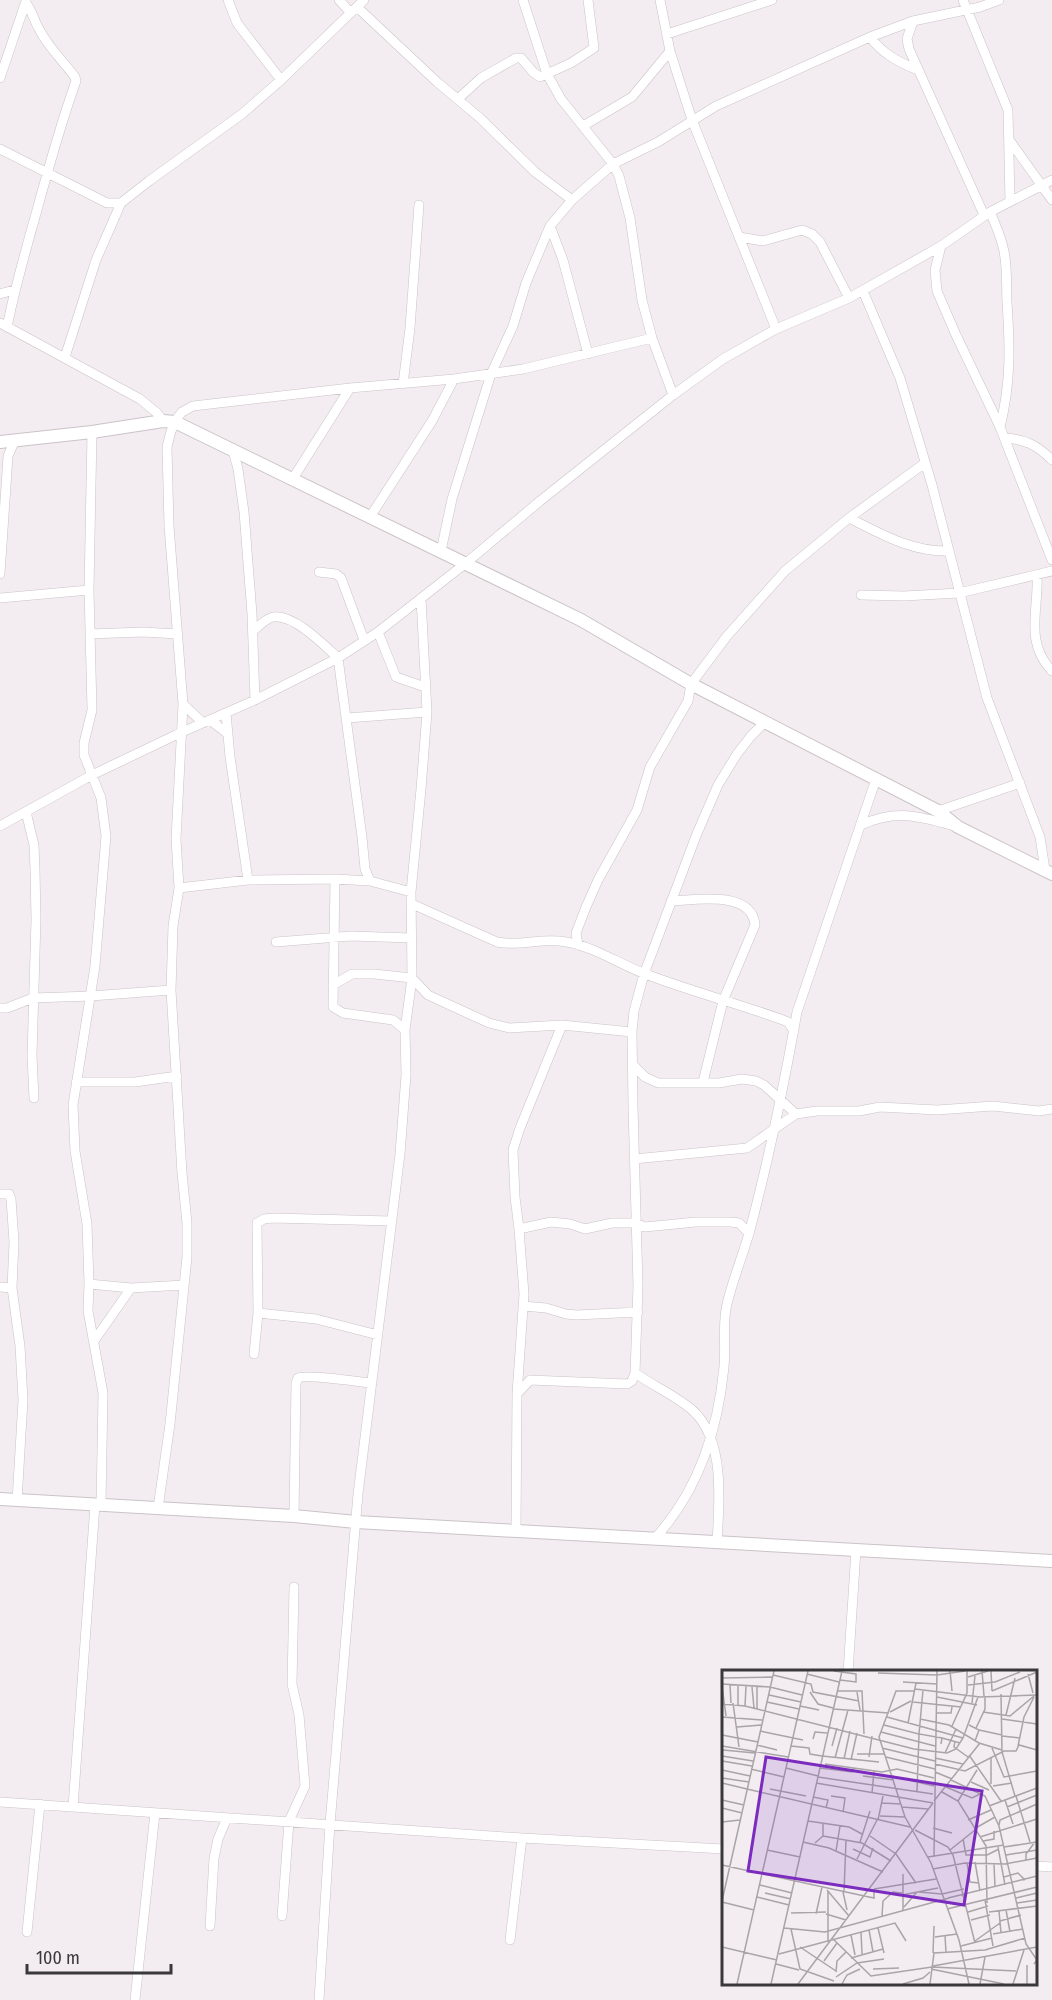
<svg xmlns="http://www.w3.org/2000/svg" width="1052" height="2000" font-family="'Fira Sans Condensed',sans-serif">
  <rect width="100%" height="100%" fill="#f3ecf1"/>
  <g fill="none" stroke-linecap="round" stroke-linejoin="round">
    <g stroke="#cac3c7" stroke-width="10">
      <path id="minor" d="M 228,0 L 237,23 L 281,80
        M 339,0 L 350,12
        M 523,0 L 547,74 L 561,99 L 613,164 L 619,176 L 630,218 L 642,300 L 652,338 L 673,395
        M 660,0 L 670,51 L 692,120 L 776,329
        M 963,0 L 1008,110 L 1010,201
        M 357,7 L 437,82 L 480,118 L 535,172 L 572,200
        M 913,21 L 907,39 L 909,49 L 984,215
        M 667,34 L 772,0
        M 870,37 C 883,54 898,62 918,70
        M 0,78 L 26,1
        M 459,98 L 481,78 L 516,58 L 521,58 L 533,72 L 540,77 L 571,63 L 594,48 L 588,0
        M 583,126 L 632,97 L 670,51
        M 1010,141 L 1052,200
        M 0,149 L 107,203 L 121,203
        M 990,212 C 995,223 1000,235 1003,247 C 1008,266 1006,283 1007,302 C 1010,347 1011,383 1000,427
        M 550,226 L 563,260 L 588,354
        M 739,237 L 763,241 L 802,230 L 812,234 L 820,242 L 849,298
        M 941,246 L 935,270 L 937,291 L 956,335 L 1000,427 L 1052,560
        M 863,291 L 900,378 L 932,485 L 987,698 L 1040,837 L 1045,870
        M 0,294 L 14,290
        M 0,323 L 140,399 L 157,413 L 163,421
        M 7,327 C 15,287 26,249 37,210 C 49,166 61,123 76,81 L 75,77 C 63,61 48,47 39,29 C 34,20 32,11 26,3
        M 65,357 L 96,260 L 121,203 L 149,181 L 242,114 L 281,80 L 364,0
        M 403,384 L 410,328 L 419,205
        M 92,432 L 89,590 L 92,710 L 84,743 L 84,755 L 101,798 L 106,836 L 95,966 L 73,1105 L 75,1151 L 87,1224 L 89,1284 L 88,1311 L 103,1393 L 101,1506
        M 1004,438 C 1025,439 1037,445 1052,460
        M 233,451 L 238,469 L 244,512 L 252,614 L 255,700
        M 292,480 L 350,388
        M 370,517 L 432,421 L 454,379
        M 849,518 C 882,534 911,552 948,551
        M 441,551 L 452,499 L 491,374 L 513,326 L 526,283 L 550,226 L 572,200 L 613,164 L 658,142 L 716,106 L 870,37 L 913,21 L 980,7 L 999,0
        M 319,572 L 336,574 L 341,578 L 364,640
        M 0,574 L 8,456 L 15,440
        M 1037,575 C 1039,610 1024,642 1052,671
        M 861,595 L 904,596 L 959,593 L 1052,571
        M 0,598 L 89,590
        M 253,631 C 259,626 265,619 273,617 C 294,614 324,645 338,658 L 362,837 L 365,869 L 370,881
        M 378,632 L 396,677 L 425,687
        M 90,634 L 143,632 L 178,634
        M 183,704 L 203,723
        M 226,713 L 230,757 L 248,880
        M 347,718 L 427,712
        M 210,720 L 228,734
        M 938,811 L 1020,783
        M 26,812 L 34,845 L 35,870 L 36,919 L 32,1056 L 34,1098
        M 861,825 C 896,809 919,816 955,826
        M 0,826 L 92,775 L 180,733 L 255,700 L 338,658 L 378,632 L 466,563 L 540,501 L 673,395 L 723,359 L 776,329 L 849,298 L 941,246 L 990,212 L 1052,180
        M 335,879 L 333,1007 L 343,1013 L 393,1020 L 405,1030
        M 179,888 L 248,880 L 335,879 L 370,881 L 411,892
        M 671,901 C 696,900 752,890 755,925 L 723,1001 L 703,1082
        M 412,904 L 497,942 C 521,947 542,937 566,942 C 592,946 618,963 643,973 C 689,991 737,1003 783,1020 L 788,1022 L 794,1031
        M 276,942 L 351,936 L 411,938
        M 578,945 L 576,933 L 586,907 L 598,880 L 637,810 L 650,767 L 688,701 L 691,684 L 727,636 L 785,571 L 849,518 L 925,463
        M 333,985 L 352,974 L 374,974 L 412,978 L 428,995 L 489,1023 L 509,1028 L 562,1025 L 632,1032
        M 0,1008 L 7,1008 L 33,998 L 91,996 L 171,990
        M 633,1065 L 645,1077 L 658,1083 L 719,1083 L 742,1079 L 756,1081 L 764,1085 L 796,1114
        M 76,1082 L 135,1082 L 177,1076
        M 634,1159 L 747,1148 L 796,1114 L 817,1111 L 859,1111 L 880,1107 L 937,1110 L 993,1106 L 1039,1111 L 1052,1109
        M 0,1194 L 9,1194 L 11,1199 L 14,1242 L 12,1288 L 20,1346 L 23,1400 L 17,1501
        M 519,1229 L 551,1222 L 570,1224 L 585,1229 L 612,1223 L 636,1223 L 645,1227 L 696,1222 L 731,1222 L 739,1223 L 749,1233
        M 89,1284 L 131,1288 L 184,1285
        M 0,1287 L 12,1288
        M 523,1306 L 546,1308 L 566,1314 L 577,1315 L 638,1312
        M 258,1313 L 316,1319 L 378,1335
        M 94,1341 L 131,1288
        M 254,1354 L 258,1313 L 257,1223 L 264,1219 L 273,1218 L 391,1221
        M 635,1373 C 652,1385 670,1393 686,1405 C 727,1433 719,1501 717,1543
        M 517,1394 L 530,1380 L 627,1384 L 632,1381 L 635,1373 L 638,1286 L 633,1106 L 632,1032 L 634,1011 L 644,974 L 696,836 L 718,785 L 737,754 L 751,736 L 765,722
        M 158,1508 L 170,1424 L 187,1257 L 187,1223 L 182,1173 L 171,990 L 173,926 L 179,888 L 176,839 L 183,704 L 169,526 L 167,447 L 171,431 L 178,417 L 182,412 L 193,406 L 350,388 L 454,379 L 523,369 L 652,338
        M 294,1516 L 296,1383 L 298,1378 C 306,1374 359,1382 372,1383
        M 516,1531 L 517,1394 L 524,1294 L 519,1229 L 515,1197 L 513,1150 L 520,1128 L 562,1025
        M 656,1537 C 698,1491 718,1429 724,1367 C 726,1346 722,1325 727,1304 C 733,1279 743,1255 750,1230 C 769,1158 784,1085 797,1012 L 876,779
        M 848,1672 L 856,1550
        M 0,1802 L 522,1838 L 724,1849
        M 73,1807 L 95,1505
        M 1036,1866 L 1052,1867
        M 282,1916 L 289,1821 L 305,1786 L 299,1715 L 292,1684 L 294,1587
        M 210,1926 L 214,1858 L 218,1839 L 227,1818
        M 27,1932 L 40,1804
        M 510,1940 L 522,1838
        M 135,2000 L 155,1813
        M 319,2000 L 330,1824 L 358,1494 L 400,1154 L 406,1075 L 405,1030 L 412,978 L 411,892 L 421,789 L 427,712 L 421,598"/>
    </g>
    <g stroke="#cac3c7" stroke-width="14">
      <path id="tertiary" d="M 0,442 L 92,432 L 163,421 L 175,422 L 581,620 L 691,684 L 938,811 L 958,827 L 1052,874
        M 0,1499 L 294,1516 L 356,1522 L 1052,1561"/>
    </g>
    <use href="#minor" stroke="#fff" stroke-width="9"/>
    <use href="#tertiary" stroke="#fff" stroke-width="12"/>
  </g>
  <g transform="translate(722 1670)">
    <rect width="315" height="315" fill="#f3ecf1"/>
    <path fill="none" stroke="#a9a4a8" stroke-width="1.5" d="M 112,1 L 134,4 L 134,12 L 118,10M 228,1 L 230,21M 260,1 L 262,26M 269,1 L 270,21M 156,3 L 215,5 L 243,1M 85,4 L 117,12M 306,4 L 311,23M 51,5 L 89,14 L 91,22 L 137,31M 246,7 L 266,1M 0,8 L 50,7M 181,12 L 215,14M 0,14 L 48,17 L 80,25M 8,15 L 9,33M 246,15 L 273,12 L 298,2M 0,16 L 4,46M 16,16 L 16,35M 30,17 L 32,38M 193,19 L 258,27 L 315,25M 201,20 L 197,64 L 220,68M 115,21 L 140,21 L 142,64M 193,21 L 174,21 L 157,67 L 183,147 L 209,193 L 237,270 L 247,314M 270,21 L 315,2M 88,22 L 96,34 L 111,38M 135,22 L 138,40M 279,24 L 280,82 L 293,126M 47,25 L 79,32M 215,27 L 255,35M 45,32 L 77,39M 191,32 L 239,37M 11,33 L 17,77M 250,33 L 253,6M 0,34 L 23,36 L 192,79 L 225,83 L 234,79 L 241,68 L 256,27M 23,36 L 24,16M 78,36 L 97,40M 35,39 L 35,17M 111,39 L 167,43M 168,42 L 189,31M 261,42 L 288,46 L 312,26M 215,43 L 229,43 L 230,37M 284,45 L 293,8M 0,47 L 40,50M 165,47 L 241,68M 198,49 L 227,55 L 257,73 L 280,80M 280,49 L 315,54M 186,53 L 194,13M 162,55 L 197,64 L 195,121M 247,55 L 257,60 L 253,71M 230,56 L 245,23 L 245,1M 15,57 L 39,55M 254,58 L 263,39 L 263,26M 257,60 L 280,65M 38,61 L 81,70M 159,62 L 213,76M 0,65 L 36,72M 280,66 L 298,68M 91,69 L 93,62 L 105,63M 233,71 L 232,77 L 246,87M 219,74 L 220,68 L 238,73M 35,75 L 55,80M 0,76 L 66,87M 69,76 L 87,78 L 88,84 L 100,86 L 157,92M 110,76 L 115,58M 296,76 L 302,47 L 312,27M 160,78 L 213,91M 270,78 L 282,107 L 315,101M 1,80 L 33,83M 223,83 L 234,59M 135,84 L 162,84M 247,85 L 279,131M 0,86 L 31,91M 147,87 L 150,66M 164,87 L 213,99M 269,87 L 269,114M 113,88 L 126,40M 213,88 L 241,94M 122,89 L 128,61M 129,90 L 135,63M 0,91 L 30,96M 103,94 L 160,102 L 175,99 L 212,108M 213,94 L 243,101 L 282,81 L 294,81 L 297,75 L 315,80M 64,98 L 96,106M 98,98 L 130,102 L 131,98M 29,99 L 62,107M 0,100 L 28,106M 213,102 L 230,109M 141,106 L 172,110M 170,106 L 212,116M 96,107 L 211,124M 0,108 L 27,112M 229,110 L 263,126 L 277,156 L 304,274 L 315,290 L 312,294M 249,112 L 267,120M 0,113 L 25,119M 94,113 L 211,133M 271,116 L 290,113M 224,117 L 250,128 L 258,124M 25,119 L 188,157M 48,119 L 84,126M 220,122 L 236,131 L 264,176 L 265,233M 150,123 L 152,101M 109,126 L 123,128 L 121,143M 294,126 L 308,172M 91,127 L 106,130 L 104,138M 0,130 L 22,135M 283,130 L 291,154M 212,131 L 258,73M 236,131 L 255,100M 160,133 L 179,134M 267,136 L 315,118M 180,137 L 206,139M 285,137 L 315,125M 0,138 L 20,143M 158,146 L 183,147M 156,150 L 161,126M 246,150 L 269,140M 86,151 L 127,157 L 140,164M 0,152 L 18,150M 277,155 L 278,150 L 315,134M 211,158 L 230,163M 252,159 L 273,147M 193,160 L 226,177 L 231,185 L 253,273M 101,166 L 140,173 L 169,191M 148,166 L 174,184 L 194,213M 258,167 L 315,149M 241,169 L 244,185 L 265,185 L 277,179M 261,171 L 272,169 L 272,161M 81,172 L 107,178 L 161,202M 138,172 L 148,141M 93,173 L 101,166 L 101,153M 276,177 L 283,215M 282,177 L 315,172M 131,179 L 148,187 L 151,178M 45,180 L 78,187M 228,180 L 253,160M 114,181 L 118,156M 284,185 L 315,180M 212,186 L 215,1M 206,187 L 282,175M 135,189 L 155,150M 304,190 L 304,184 L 313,172M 253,192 L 258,221M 245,193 L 248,212 L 257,213M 272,194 L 273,217M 0,195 L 147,227 L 152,228 L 152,219M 211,199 L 243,193 L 283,194 L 315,188M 181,204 L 181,240M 282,207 L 296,203 L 303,210M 38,215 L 70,223M 152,219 L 214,209M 105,220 L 127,246M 121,222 L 125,240M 122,222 L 124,170M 197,222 L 220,224M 43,223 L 69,229M 220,224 L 242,219M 180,225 L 216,218M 35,227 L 67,235M 226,228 L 315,206M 294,228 L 315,223M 263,230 L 271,276M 0,231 L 52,1M 0,232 L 32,240M 295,233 L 315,230M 182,237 L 195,222M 225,239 L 315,217M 284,240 L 288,262M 277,241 L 279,263M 246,242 L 266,236M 267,242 L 315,236M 69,243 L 104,242M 94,244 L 100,217M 104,244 L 124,250M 160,246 L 161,231 L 171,222 L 180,223M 249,250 L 268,245M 278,251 L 299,245M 62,258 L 103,262 L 227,228M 156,258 L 162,283M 69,259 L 78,299 L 112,311M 147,260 L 151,282M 139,262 L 140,284M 271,264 L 301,259M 129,265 L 133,285M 223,265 L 224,283M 213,267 L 235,264M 110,268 L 149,306 L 210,297 L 294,301M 106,271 L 106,221M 253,271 L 278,253M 239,276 L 270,268M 0,277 L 55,290M 78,277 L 114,301M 211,283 L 212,256M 57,284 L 173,253 L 184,271M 129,288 L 161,279M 102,291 L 115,273M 54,294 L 77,300M 211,296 L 315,277M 151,299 L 177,298M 209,299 L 282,314M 114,302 L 115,291 L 124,282M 114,307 L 135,293 L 162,289M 15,314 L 86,1M 49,314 L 120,1M 76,314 L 211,133M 120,314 L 125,305 L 138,299M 181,314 L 201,308 L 208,302M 208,314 L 212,283 L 263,280 L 303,268M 258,314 L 263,287M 291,314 L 302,280M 305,314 L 305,295"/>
    <path fill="#7b2cbf" fill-opacity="0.15" stroke="#7b2cbf" stroke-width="3" d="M 44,87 L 260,121 L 242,235 L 26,201 Z"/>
    <rect width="315" height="315" fill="none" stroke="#3a383a" stroke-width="3"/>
  </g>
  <path d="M27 1964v9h144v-9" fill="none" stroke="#3a383a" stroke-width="3"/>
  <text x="36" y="1964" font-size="18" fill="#3a383a" stroke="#f3ecf1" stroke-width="4.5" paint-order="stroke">100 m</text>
</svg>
